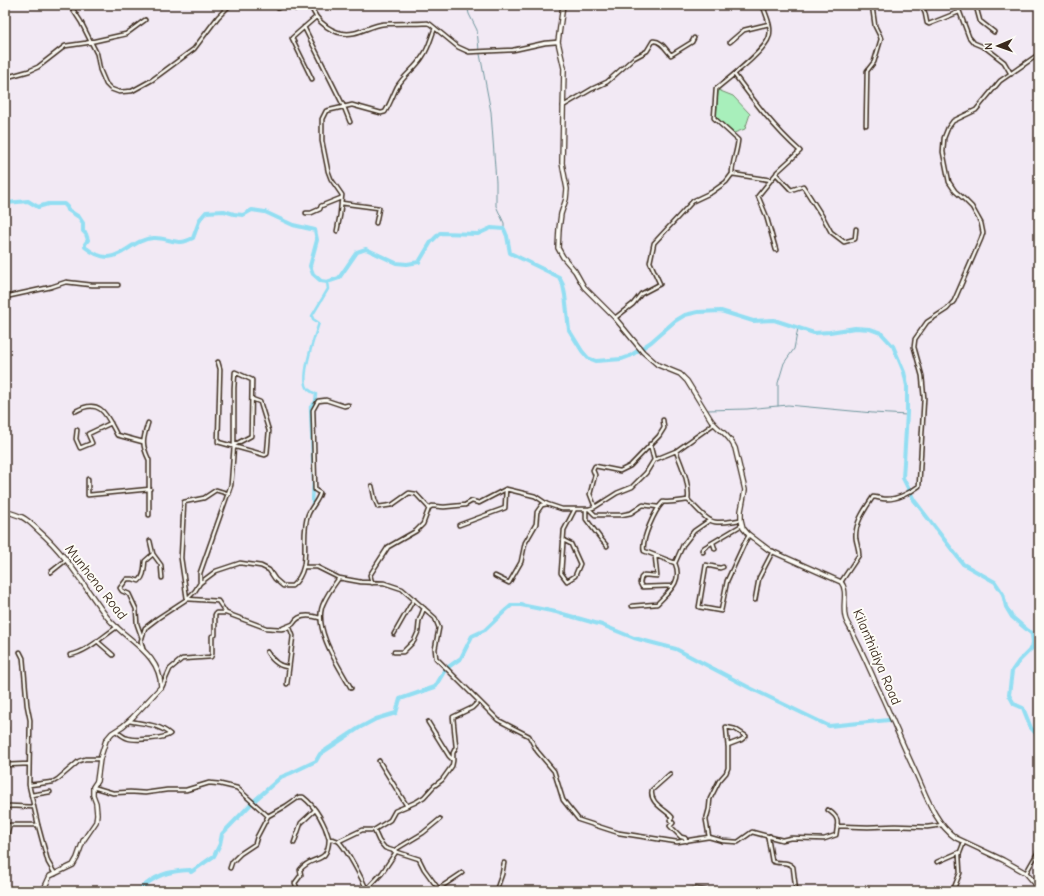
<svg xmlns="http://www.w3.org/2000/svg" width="1044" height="896" font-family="'Comic Neue',sans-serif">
  <rect width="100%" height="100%" fill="#f2e9f4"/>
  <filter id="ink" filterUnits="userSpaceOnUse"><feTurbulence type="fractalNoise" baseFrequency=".025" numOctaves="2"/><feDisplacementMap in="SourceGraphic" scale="8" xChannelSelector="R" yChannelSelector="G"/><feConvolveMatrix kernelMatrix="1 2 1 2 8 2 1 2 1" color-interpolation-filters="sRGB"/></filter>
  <g filter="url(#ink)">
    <path fill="#a8efbb" stroke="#728c6c" d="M 718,90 L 733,96 L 750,114 L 745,129 L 734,133 L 716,118 Z"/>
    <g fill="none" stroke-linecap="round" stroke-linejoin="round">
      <path stroke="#6f969d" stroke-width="1" d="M 467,5 L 469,14 L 477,30 L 479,50
        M 480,54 L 491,112 L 496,182 L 496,206 L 504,223 L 504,229
        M 778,406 L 778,383 L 784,363 L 794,349 L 798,328
        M 707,410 L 747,409 L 788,405 L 873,413 L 907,415"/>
      <path stroke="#92def2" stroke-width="2.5" d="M 312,505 L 313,479 L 310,407 L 315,402 L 316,394 C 314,393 310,391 308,389 C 299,379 315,335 319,323 L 313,319 L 312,316 L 328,289 L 327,282"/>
      <path stroke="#92def2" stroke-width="4" d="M 7,203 L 28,201 L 38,207 L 48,204 L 64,204 L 67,207 L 68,210 L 79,217 L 83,223 L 83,231 L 86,234 L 88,240 L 85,244 L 85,247 C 117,273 126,240 153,238 C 162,237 172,242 181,242 C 185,242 189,240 193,238 L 200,219 L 206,212 L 224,211 L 234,214 L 243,215 L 252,210 L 265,212 L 293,225 L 315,230 L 317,240 L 310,266 L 313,274 L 321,281 L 327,282 L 339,278 L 357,252 L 366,249 L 396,263 L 407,264 L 419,262 L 431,242 L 440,233 L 478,234 L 491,228 L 504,229 L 507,236 L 510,253 L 559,277 L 563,285 L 565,295 L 569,330 L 582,351 L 588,358 L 596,361 L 622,359 L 630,356 L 651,342 L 675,321 L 685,315 L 698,312 L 721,311 L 753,321 L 774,320 L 814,333 L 830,332 L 855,328 L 870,329 L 881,333 L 893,346 L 904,372 L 907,386 L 907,413 L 903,478 L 914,500 L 963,564 L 995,582 L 1003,594 L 1006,607 L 1012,617 L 1032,634 L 1033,642 L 1032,648 L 1019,661 L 1012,671 L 1009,695 L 1014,704 L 1023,708 L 1031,728 L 1039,737
        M 447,668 L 461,658 L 472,636 L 485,630 L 506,610 L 512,605 L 521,605 L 556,612 L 602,625 L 634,638 L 676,649 L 750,688 L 829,726 L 889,720
        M 254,801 L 281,777 L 291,773 L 316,761 L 320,754 L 359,728 L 376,719 L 396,713 L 400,699 L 435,687 L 445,670
        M 138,891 C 155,875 168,871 190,870 L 191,872 L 214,856 L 220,844 L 222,834 L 252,803"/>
      <g stroke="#3b2a1e" stroke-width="5.5">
        <path id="minor" d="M 70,5 L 81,22 L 97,54 L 100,70 L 106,84 L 111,89 L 119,92 L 132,91 L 152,80 L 194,49 L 218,17 L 230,5
          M 295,5 L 296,9
          M 311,5 C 315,22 335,37 354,33 C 364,31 373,25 384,24 C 398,23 413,24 427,23 L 430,24 L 458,47 L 469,52 L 513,50 L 545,43 L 558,42
          M 921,5 L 925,13 L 927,23 L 929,24 L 959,12
          M 957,5 L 969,37 L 974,43 L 986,48 L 1004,62 L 1011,74
          M 981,5 L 977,10 L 980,21 L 994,32
          M 278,8 L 282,5
          M 304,27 L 344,107 L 350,122
          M 730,42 L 744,30 L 769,24
          M 734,74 C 754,101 774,128 800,151 L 777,172 L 776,174
          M 5,76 L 11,76 L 29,71 L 38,67 L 65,46 L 86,43 L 126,34 L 145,20
          M 312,79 L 292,38 L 316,17
          M 563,106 L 592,89 L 607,82 L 634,58 L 647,51 L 653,41 C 661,40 666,50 671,55 L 692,42 L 694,38
          M 866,125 L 867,71 L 874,62 L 881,39 L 880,36 L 875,26 L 872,5
          M 732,174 L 771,180 L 776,174 L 791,190 L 803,186 L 824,219 L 831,232 L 844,242 L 855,239 L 856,229
          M 771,180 L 758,196 L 766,215 L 776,250
          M 341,203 L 379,208 L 376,223
          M 306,213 L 311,213 L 320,209 L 321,206 L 341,198
          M 337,231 L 340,215 L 342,195 L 331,179 L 328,171 L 322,141 L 322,119 L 326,111 L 352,105 L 381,113 L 385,112 C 390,104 393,95 397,87 C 404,75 416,68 423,56 C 429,48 431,37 435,28
          M 5,297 L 51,287 L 66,282 L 92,285 L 118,285
          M 615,318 L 633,304 L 641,294 L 660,284 L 650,262 L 654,243 L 693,201 L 712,192 L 726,182 L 732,174 C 732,162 737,152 738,140 L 714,118 L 716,89 C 729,78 765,51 769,37 C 772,27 767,18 764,9 L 768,5
          M 218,362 L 220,369 L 218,442 L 265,455 L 267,454 L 269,431 L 260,402 L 252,399
          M 76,411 C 101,397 107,416 117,435 L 143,442
          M 148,423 C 143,439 141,444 149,460 L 149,515
          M 77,430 L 76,439 L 80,448 L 92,443 L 88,434 L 111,423
          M 676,451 C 682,467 690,483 688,500
          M 654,460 L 676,451 L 714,424
          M 88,479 L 88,495 L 150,489
          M 372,486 L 375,500 L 378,507 L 392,505 L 409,493 L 416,494 L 429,508
          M 229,494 L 216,490 L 204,498 L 184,502 L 181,558 L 187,599 L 218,601 L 226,613 L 266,628 L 281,629 L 290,628 L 293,636 L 287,684
          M 595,507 L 617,493 L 632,487 L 646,473 L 654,460 L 650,444
          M 586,509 L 586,519 L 601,539 L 607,546
          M 589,509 L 595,515 L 621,515 L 631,513 L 643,505 L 658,507
          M 710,520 L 694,531 L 683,545 L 675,563 L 644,551 C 641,540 655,510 663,502 C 672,503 680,501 688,500 C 696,507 706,521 715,522 C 724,523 732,521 741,520
          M 459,525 L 505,508 L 506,489
          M 563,540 L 571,544 L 580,564 L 575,576 L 567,581 L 561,573 L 564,530 L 575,509
          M 713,543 L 715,549
          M 703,552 L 702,550 L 705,547 L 742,525
          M 153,554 L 161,565 L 162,578
          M 655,556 L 657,576 L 644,575 L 641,578 L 640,583 L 642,587 L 673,586
          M 305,567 L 317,567 L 339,578 L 361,582 L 384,583 L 402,589 L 435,618 L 439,628 L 435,649 L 436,658 L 498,720 L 529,736 L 537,751 L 554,771 L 563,800 L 579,820 L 619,833 L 677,842 L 709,837 L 723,841 L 738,842 L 752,832 L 782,840 L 791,838 L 824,839 L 836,835 C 838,822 840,818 828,810
          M 723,567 L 720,568 L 706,565 L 699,607 L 721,611 L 727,581 L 745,542 L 749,535
          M 51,572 L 66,560
          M 495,576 L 509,583 L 521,562 L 525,543 L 536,524 L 537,512 L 542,505 L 547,504
          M 339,578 C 334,585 328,593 324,602 C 311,626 339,667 351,688
          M 841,582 L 859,555 C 859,549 857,545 856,539 C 854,524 865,509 873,497 C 877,497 881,499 885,499 C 896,500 910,493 919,486 L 924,398 L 922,376 L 914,347 L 915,339 L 927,322 L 947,309 L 954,301 L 981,239 L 983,233 L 981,223 L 972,207 L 964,199 L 955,191 L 949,182 L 943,152 L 944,138 L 948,128 L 953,121 L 976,110 L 1000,81 L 1039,54
          M 200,583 L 200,573 L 231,485 L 234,445 L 234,388 L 235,372 L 252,380 L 251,436 L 234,445
          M 372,583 L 370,575 L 388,547 L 416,531 L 423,524 L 429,508 L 432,506 L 444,507 L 465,505 L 472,501 L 479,503 L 506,489 L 535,496 L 547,504 L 562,509 L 589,509 L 595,507 L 590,494 L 595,475 L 593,470 L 595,466 L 620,471 L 630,466 L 659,436 L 664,428 L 663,420
          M 755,600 L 759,578 L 773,551
          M 632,606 L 657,604 C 669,591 683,582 675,563
          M 283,628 L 293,624 C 298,614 310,615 320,618
          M 394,634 L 414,599
          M 142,638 L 137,624 L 136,609 L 129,594 L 122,591 L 120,588 L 127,579 L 133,579 L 139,581 C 145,576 144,568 145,561 L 153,554 L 150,541
          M 97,641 L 113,655
          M 143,649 L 141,641 L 145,628 L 158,618 L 187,599 L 195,591 L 200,583 L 216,571 L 240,563 L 261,566 L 269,570 L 275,579 L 283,586 L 292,586 C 314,567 299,539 308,515 C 311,507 318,501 320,493 L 315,490 L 313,410 L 318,401 L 326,400 L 344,406 L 348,405
          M 20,652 L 23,658 L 27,705 L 30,720 L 29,785 L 38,825 L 48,862 L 55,874
          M 267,652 C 272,660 279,667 289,667
          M 394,652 L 403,652 L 414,641 L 418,632 L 419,621 L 424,608
          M 70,655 C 87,652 102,637 117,627
          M 162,687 L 170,669 L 182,659 L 211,657 L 212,654 L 212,636 L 215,635 L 215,615 L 216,613 L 226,613
          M 428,722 L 449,756 L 453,760
          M 116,731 C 119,733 123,737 127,738 C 134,741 164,739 170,734 C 158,724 144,724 129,721
          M 5,738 L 6,728
          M 5,765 L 29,764
          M 670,774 L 652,790 C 649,803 665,809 672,817 L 670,820 L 673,823 L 670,826 L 681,837 L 685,838 L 687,841
          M 29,785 L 53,782 L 58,779 L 79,761 L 85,759 L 100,759
          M 93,787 L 113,793 L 130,792 L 145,793 L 167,790 L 186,790 L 209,783 L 220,784 L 237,788 L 268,816 L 286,806 L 299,797 L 303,797 C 316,807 325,824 329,839 C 332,839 336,840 338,841 C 345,846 364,882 367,891
          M 31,795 L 50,792
          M 407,806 L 416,802 L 424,797 L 434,786 L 442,780 L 452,766 L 453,761 L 453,753 L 456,747 L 453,717 L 472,708 L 479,701
          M 5,808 L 10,806 L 34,807
          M 837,826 L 868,827 L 895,826 L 927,827 L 942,825
          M 374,830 L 379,841 L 385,848 L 419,859 L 424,869 L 440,891
          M 5,833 L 7,834 L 10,825 L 38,825
          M 770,836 L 768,838 L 772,861 C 779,865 787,860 793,867 L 796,891
          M 709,837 L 706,820 L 709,809 L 710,799 L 719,781 L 726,773 L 728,768 L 728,747 C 727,741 727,734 726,727 L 735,729 L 746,736 L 741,740 L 728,745
          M 339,841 L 362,830 L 374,830 L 390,820 L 395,811 L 407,806 L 379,761
          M 294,843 L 301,823 L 315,810
          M 393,851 L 423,833 L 440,819
          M 937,862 L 960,852
          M 230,868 L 232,862 L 240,854 L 255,844 L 257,837 L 268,816
          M 1026,873 L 1039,850
          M 367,889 L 382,873 L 396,852
          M 438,889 L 462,873
          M 298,891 L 295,883 L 301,875 L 300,870 C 312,854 328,866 329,839
          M 496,891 L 502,874 L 504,863
          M 687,891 L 696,889 L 711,891
          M 946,891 L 952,891 L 954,888 L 960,873 L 959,855 L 964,842"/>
      </g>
      <g stroke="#3b2a1e" stroke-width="6">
        <path id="tertiary" d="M 563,5 L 558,42 L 564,68 L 562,163 L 567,189 L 566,199 L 561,214 L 559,229 L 558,248 L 563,257 L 575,271 L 584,287 L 615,318 L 643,352 L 658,365 L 680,374 L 687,381 L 711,420 C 719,431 728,433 735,448 L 745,490 L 741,511 L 741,520 L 743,528 L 748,534 L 769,550 L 841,582 C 849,592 841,607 846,620 C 848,625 852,630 854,636 C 862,652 870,669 877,686 C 890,713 901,741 914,769 C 925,792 934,823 956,838 L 1003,860 L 1026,873 L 1039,888
          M 5,511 C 11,513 17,515 22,517 C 28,520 34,526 39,531 C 67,555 85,588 107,617 C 126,641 160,652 161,687 L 132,718 L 123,726 L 112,733 L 106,740 L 100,759 L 97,781 L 93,787 L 93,795 L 96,803 L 97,814 L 96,822 L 83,841 L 77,858 L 73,865 L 50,876 L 43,891"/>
      </g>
      <use href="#minor" stroke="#fdfcf7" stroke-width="2.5"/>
      <use href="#tertiary" stroke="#fdfcf7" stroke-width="3.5"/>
    </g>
  </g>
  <g text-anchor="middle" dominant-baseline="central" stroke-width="4" stroke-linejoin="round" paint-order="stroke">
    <g font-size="14" fill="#3b2a1e" stroke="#fdfcf7">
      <text transform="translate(96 582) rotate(52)">Munhena Road</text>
      <text transform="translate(877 657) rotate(67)">Kilanthidiya Road</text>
    </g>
  </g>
  <rect width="1044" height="896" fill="none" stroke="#fdfcf7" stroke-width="20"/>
  <rect x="10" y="10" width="1024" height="876" fill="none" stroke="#3b2a1e" stroke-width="1.5" filter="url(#ink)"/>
  <g transform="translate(998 46) rotate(268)" stroke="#fdfcf7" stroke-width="3" paint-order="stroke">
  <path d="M0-3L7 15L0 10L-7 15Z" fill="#3b2a1e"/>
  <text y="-6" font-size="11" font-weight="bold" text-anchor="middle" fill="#3b2a1e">N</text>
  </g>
</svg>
